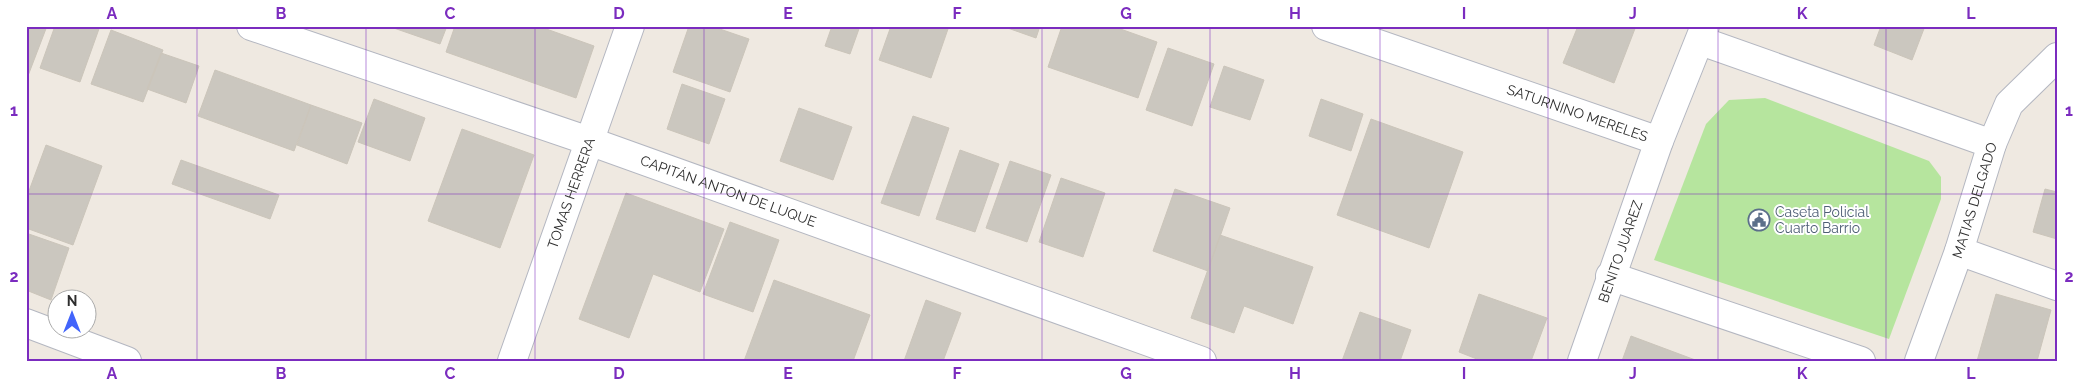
<svg xmlns="http://www.w3.org/2000/svg" width="2083" height="387" font-family="Raleway,sans-serif">
  <rect width="100%" height="100%" fill="#efe9e1"/>
  <path fill="#b6e59e" d="M 1765,98 L 1929,161 L 1941,177 L 1941,199 L 1889,339 L 1654,260 L 1706,124 L 1729,100 Z"/>
  <path fill="#cbc7bf" stroke="#cbc5ba" d="M 26,26 L 47,26 L 26,81 Z
    M 55,26 L 100,26 L 80,82 L 40,68 Z
    M 388,26 L 447,26 L 440,44 Z
    M 455,26 L 538,26 L 594,46 L 576,98 L 446,52 Z
    M 689,26 L 711,26 L 749,39 L 730,92 L 673,72 Z
    M 832,26 L 860,26 L 850,54 L 825,46 Z
    M 891,26 L 949,26 L 931,78 L 879,60 Z
    M 1002,26 L 1040,26 L 1036,38 Z
    M 1062,26 L 1112,26 L 1157,42 L 1138,98 L 1048,67 Z
    M 1578,26 L 1636,26 L 1614,83 L 1563,63 Z
    M 1881,26 L 1925,26 L 1912,60 L 1874,45 Z
    M 111,30 L 163,50 L 143,102 L 91,84 Z
    M 1168,48 L 1214,64 L 1192,126 L 1146,110 Z
    M 161,53 L 199,66 L 186,103 L 147,89 Z
    M 1224,66 L 1264,80 L 1250,120 L 1210,107 Z
    M 215,70 L 311,105 L 294,151 L 198,116 Z
    M 682,84 L 725,99 L 709,144 L 667,129 Z
    M 374,99 L 425,118 L 410,161 L 358,142 Z
    M 1321,99 L 1363,114 L 1351,151 L 1309,136 Z
    M 311,105 L 362,123 L 347,164 L 297,145 Z
    M 799,108 L 852,127 L 833,180 L 780,161 Z
    M 913,116 L 949,128 L 919,216 L 881,203 Z
    M 1371,119 L 1463,152 L 1429,248 L 1337,215 Z
    M 462,129 L 534,155 L 500,248 L 428,221 Z
    M 46,145 L 102,166 L 73,245 L 26,228 L 26,199 Z
    M 960,150 L 999,164 L 975,232 L 936,219 Z
    M 181,160 L 279,195 L 270,219 L 172,184 Z
    M 1010,161 L 1051,175 L 1027,242 L 986,228 Z
    M 1061,178 L 1105,193 L 1083,257 L 1039,242 Z
    M 1175,189 L 1230,208 L 1208,271 L 1153,251 Z
    M 2045,189 L 2057,192 L 2057,239 L 2033,232 Z
    M 626,193 L 724,229 L 700,292 L 653,274 L 629,338 L 579,319 Z
    M 730,222 L 779,240 L 753,312 L 703,294 Z
    M 26,233 L 69,248 L 51,300 L 26,290 Z
    M 1220,235 L 1313,267 L 1293,324 L 1244,306 L 1234,333 L 1191,318 Z
    M 774,280 L 870,315 L 853,361 L 744,361 Z
    M 1479,294 L 1547,318 L 1531,361 L 1482,361 L 1459,352 Z
    M 1996,294 L 2051,310 L 2037,361 L 1977,361 Z
    M 926,300 L 961,313 L 943,361 L 904,361 Z
    M 1360,312 L 1411,330 L 1400,361 L 1342,361 Z
    M 1631,336 L 1698,361 L 1622,361 Z"/>
  <g fill="none" stroke-linecap="round" stroke-linejoin="round">
    <g stroke="#b4b7c1" stroke-width="30">
      <g id="minor">
        <path id="s1" d="M 251,26 L 589,141 L 1202,361"/>
        <path id="s2" d="M 1326,26 L 1659,141"/>
        <path d="M 1701,41 L 1992,144"/>
        <path d="M 1959,251 L 2057,286"/>
        <path d="M 1610,276 L 1861,361"/>
        <path d="M 26,323 L 127,361"/>
        <path id="s3" d="M 512,361 L 630,26"/>
        <path id="s4" d="M 1582,361 L 1659,141 L 1705,26"/>
        <path id="s5" d="M 1919,361 L 1959,251 L 1992,144 L 2009,104 L 2057,57"/>
      </g>
    </g>
    <use href="#minor" stroke="#fff" stroke-width="28"/>
  </g>
  <path fill="none" stroke="#7b2cbf" stroke-width="1" stroke-opacity="0.55" d="M 197,26 L 197,361M 366,26 L 366,361M 535,26 L 535,361M 704,26 L 704,361M 872,26 L 872,361M 1042,26 L 1042,361M 1210,26 L 1210,361M 1380,26 L 1380,361M 1548,26 L 1548,361M 1718,26 L 1718,361M 1886,26 L 1886,361M 26,194 L 2057,194"/>
  <defs>
    <g id="civic-ring" transform="scale(1.125)"><circle r="9.5" fill="#fff" stroke="#5c6f8a" stroke-width="1.5"/><path d="M-.6-6.5H3V-4.5H.6V-3L4-1V1h2V6H-6V1h2V-1L-.6-3ZM-1.2 2.5V6h2.4V2.5Z" fill="#5c6f8a"/></g>
  </defs>
  <g fill-rule="evenodd">
    <use href="#civic-ring" x="1759" y="220"/>
  </g>
  <g text-anchor="middle" dominant-baseline="central" stroke-width="4" stroke-linejoin="round" paint-order="stroke">
    <g font-size="14" fill="#2e2e2e" stroke="#fff">
      <text stroke="none"><textPath href="#s2" startOffset="266">SATURNINO MERELES</textPath></text>
      <text stroke="none"><textPath href="#s1" startOffset="505">CAPITÁN ANTON DE LUQUE</textPath></text>
      <text stroke="none"><textPath href="#s3" startOffset="178">TOMAS HERRERA</textPath></text>
      <text stroke="none"><textPath href="#s5" startOffset="170">MATIAS DELGADO</textPath></text>
      <text stroke="none"><textPath href="#s4" startOffset="116">BENITO JUAREZ</textPath></text>
    </g>
    <g font-size="14" fill="#4e5e75" stroke="#fff" text-anchor="start">
      <text x="1775" y="212">Caseta Policial<tspan x="1775" dy="16">Cuarto Barrio</tspan></text>
    </g>
  </g>
  <rect width="2083" height="387" fill="none" stroke="#ffffff" stroke-width="55"/>
  <g transform="translate(72 314)"><circle r="24" fill="#ffffff" stroke="#ababab"/>
  <path d="M0-4L9 19L0 12L-9 19Z" fill="#4264fb"/>
  <text y="-8" font-size="14" font-weight="bold" text-anchor="middle" fill="#2e2e2e">N</text>
  </g>
  <rect x="28" y="28" width="2028" height="332" fill="none" stroke="#7b2cbf" stroke-width="2"/>
  <g font-size="16" text-anchor="middle" font-weight="bold" fill="#7b2cbf">
    <text x="112" y="19">A</text>
    <text x="281" y="19">B</text>
    <text x="450" y="19">C</text>
    <text x="619" y="19">D</text>
    <text x="788" y="19">E</text>
    <text x="957" y="19">F</text>
    <text x="1126" y="19">G</text>
    <text x="1295" y="19">H</text>
    <text x="1464" y="19">I</text>
    <text x="1633" y="19">J</text>
    <text x="1802" y="19">K</text>
    <text x="1971" y="19">L</text>
    <text x="14" y="116">1</text>
    <text x="2069" y="116">1</text>
    <text x="14" y="282">2</text>
    <text x="2069" y="282">2</text>
    <text x="112" y="379">A</text>
    <text x="281" y="379">B</text>
    <text x="450" y="379">C</text>
    <text x="619" y="379">D</text>
    <text x="788" y="379">E</text>
    <text x="957" y="379">F</text>
    <text x="1126" y="379">G</text>
    <text x="1295" y="379">H</text>
    <text x="1464" y="379">I</text>
    <text x="1633" y="379">J</text>
    <text x="1802" y="379">K</text>
    <text x="1971" y="379">L</text>
  </g>
</svg>
